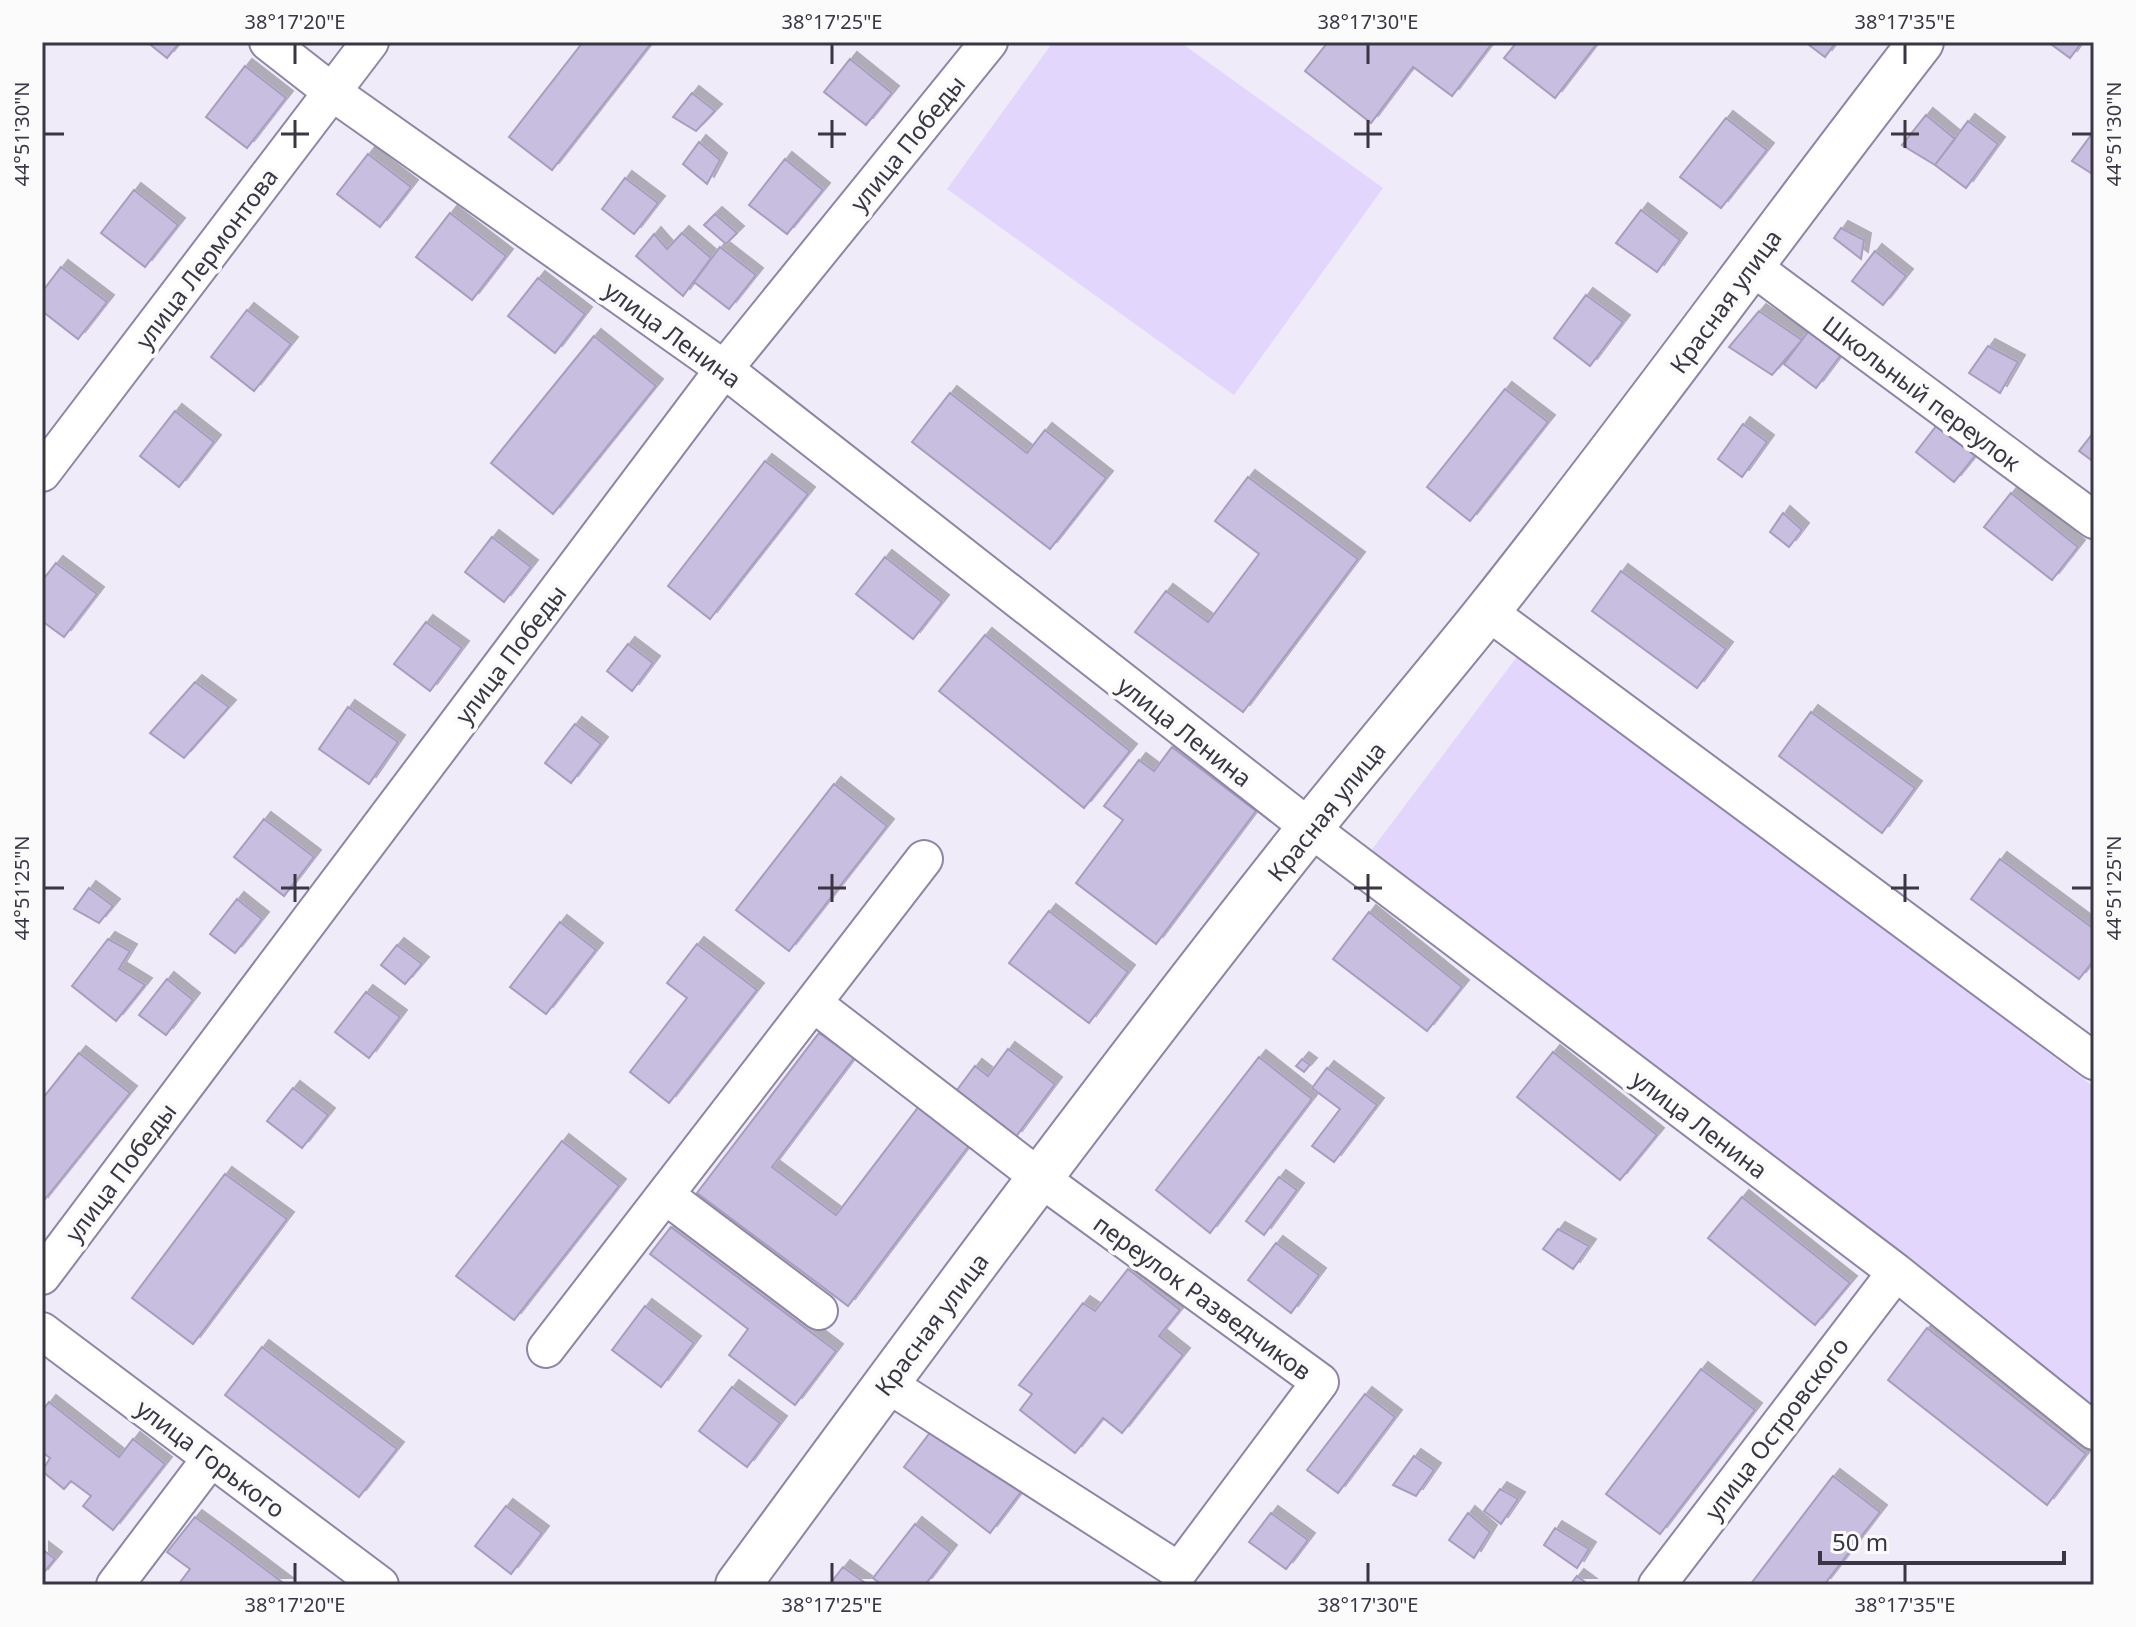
<svg xmlns="http://www.w3.org/2000/svg" width="2136" height="1627" font-family="'Noto Sans',sans-serif">
  <defs>
    <filter id="shadow"><feDropShadow dx="7" dy="-7" stdDeviation="0" flood-color="#0004"/></filter>
  </defs>
  <rect width="100%" height="100%" fill="#efebf9"/>
  <path fill="#e2d6fc" d="M 1053,42 L 1180,42 L 1383,188 L 1234,395 L 947,189 Z
    M 1519,654 L 2094,1087 L 2094,1415 L 1370,852 Z"/>
  <path fill="#c8bee0" stroke="#a79dbe" stroke-width="2" filter="url(#shadow)" d="M 147,42 L 180,42 L 167,58 Z
    M 583,42 L 652,42 L 552,170 L 509,137 Z
    M 1328,42 L 1493,42 L 1452,96 L 1413,67 L 1371,123 L 1305,71 Z
    M 1517,42 L 1598,42 L 1555,98 L 1504,58 Z
    M 1805,42 L 1836,42 L 1825,57 Z
    M 2048,42 L 2082,42 L 2070,58 Z
    M 850,59 L 892,93 L 866,125 L 824,92 Z
    M 245,66 L 286,98 L 247,148 L 206,117 Z
    M 692,93 L 715,111 L 696,131 L 673,117 Z
    M 1926,115 L 1955,139 L 1935,165 L 1902,145 Z
    M 1726,118 L 1767,150 L 1721,208 L 1680,177 Z
    M 1968,121 L 1998,144 L 1966,188 L 1935,165 Z
    M 2094,131 L 2094,175 L 2072,161 Z
    M 699,142 L 720,160 L 707,184 L 683,164 Z
    M 368,154 L 411,187 L 380,227 L 337,194 Z
    M 785,159 L 823,190 L 787,234 L 749,205 Z
    M 625,178 L 658,203 L 634,234 L 602,209 Z
    M 134,190 L 178,225 L 145,267 L 101,233 Z
    M 1641,210 L 1680,240 L 1657,272 L 1616,243 Z
    M 450,213 L 506,256 L 472,300 L 416,257 Z
    M 715,214 L 737,233 L 726,244 L 704,225 Z
    M 1841,228 L 1864,240 L 1861,259 L 1834,238 Z
    M 682,233 L 711,258 L 683,296 L 636,256 L 654,234 L 667,249 Z
    M 720,247 L 756,275 L 729,309 L 694,282 Z
    M 1875,251 L 1906,276 L 1883,305 L 1852,281 Z
    M 61,267 L 107,302 L 78,339 L 42,311 L 42,292 Z
    M 538,278 L 585,314 L 555,353 L 508,316 Z
    M 1586,295 L 1623,322 L 1590,366 L 1554,338 Z
    M 247,310 L 291,344 L 254,391 L 211,357 Z
    M 1759,311 L 1802,340 L 1772,375 L 1729,347 Z
    M 1811,328 L 1843,352 L 1816,388 L 1784,364 Z
    M 594,336 L 656,386 L 553,514 L 491,463 Z
    M 1988,346 L 2018,362 L 2000,393 L 1969,373 Z
    M 1505,389 L 1548,422 L 1470,521 L 1427,487 Z
    M 950,393 L 1027,453 L 1045,430 L 1106,478 L 1050,549 L 912,442 Z
    M 175,411 L 214,442 L 179,487 L 140,456 Z
    M 1944,416 L 1983,446 L 1954,482 L 1916,452 Z
    M 1743,424 L 1767,442 L 1742,477 L 1718,459 Z
    M 2094,432 L 2094,462 L 2079,451 Z
    M 765,461 L 808,494 L 710,619 L 668,586 Z
    M 1248,477 L 1358,559 L 1243,712 L 1135,632 L 1166,591 L 1208,622 L 1259,554 L 1215,521 Z
    M 2011,493 L 2078,547 L 2052,580 L 1984,527 Z
    M 1783,513 L 1802,530 L 1789,547 L 1770,532 Z
    M 492,537 L 531,567 L 504,602 L 465,572 Z
    M 885,557 L 942,602 L 913,639 L 856,594 Z
    M 56,563 L 97,594 L 64,637 L 42,621 L 42,581 Z
    M 1621,571 L 1726,649 L 1697,688 L 1592,611 Z
    M 426,622 L 462,648 L 430,691 L 394,664 Z
    M 985,635 L 1130,751 L 1084,808 L 939,691 Z
    M 628,644 L 653,663 L 632,691 L 607,671 Z
    M 195,682 L 229,707 L 184,758 L 150,733 Z
    M 348,707 L 398,742 L 369,784 L 319,749 Z
    M 1811,712 L 1915,788 L 1882,833 L 1779,756 Z
    M 575,724 L 601,744 L 571,783 L 545,763 Z
    M 1172,747 L 1256,811 L 1156,944 L 1076,883 L 1123,820 L 1104,806 L 1139,760 L 1154,771 Z
    M 834,784 L 887,826 L 789,951 L 736,910 Z
    M 264,819 L 314,857 L 284,896 L 234,857 Z
    M 2000,859 L 2094,929 L 2094,960 L 2079,979 L 1971,899 Z
    M 89,888 L 113,906 L 99,923 L 74,909 Z
    M 237,899 L 262,919 L 235,953 L 210,934 Z
    M 1049,911 L 1128,972 L 1089,1023 L 1009,963 Z
    M 1369,912 L 1462,987 L 1427,1031 L 1333,959 Z
    M 560,922 L 596,950 L 546,1014 L 510,987 Z
    M 108,939 L 130,951 L 119,969 L 145,985 L 116,1021 L 72,986 Z
    M 697,944 L 757,990 L 669,1103 L 630,1072 L 687,998 L 667,983 Z
    M 397,945 L 422,964 L 405,984 L 381,965 Z
    M 167,979 L 193,1000 L 166,1035 L 139,1015 Z
    M 366,992 L 400,1017 L 369,1058 L 335,1032 Z
    M 819,1033 L 854,1058 L 772,1167 L 836,1215 L 920,1105 L 971,1143 L 848,1306 L 697,1193 Z
    M 1008,1049 L 1055,1084 L 1015,1138 L 954,1094 L 975,1066 L 988,1076 Z
    M 1553,1052 L 1657,1135 L 1620,1180 L 1517,1097 Z
    M 79,1053 L 130,1093 L 42,1203 L 42,1099 Z
    M 1259,1057 L 1312,1099 L 1210,1233 L 1156,1190 Z
    M 1302,1059 L 1310,1065 L 1304,1072 L 1296,1066 Z
    M 1327,1068 L 1377,1105 L 1334,1162 L 1312,1146 L 1340,1109 L 1312,1088 Z
    M 293,1088 L 328,1115 L 302,1148 L 267,1121 Z
    M 562,1141 L 619,1186 L 514,1320 L 456,1276 Z
    M 225,1174 L 287,1219 L 193,1344 L 132,1298 Z
    M 1279,1177 L 1297,1190 L 1264,1235 L 1246,1221 Z
    M 1742,1197 L 1850,1283 L 1815,1325 L 1708,1238 Z
    M 671,1227 L 836,1351 L 795,1405 L 729,1355 L 748,1329 L 650,1254 Z
    M 1558,1229 L 1589,1246 L 1573,1269 L 1543,1249 Z
    M 1276,1243 L 1319,1275 L 1291,1313 L 1248,1280 Z
    M 1128,1269 L 1180,1310 L 1159,1336 L 1183,1355 L 1122,1433 L 1103,1418 L 1075,1453 L 1020,1410 L 1032,1394 L 1019,1385 L 1083,1303 L 1095,1311 Z
    M 645,1306 L 694,1343 L 661,1387 L 612,1350 Z
    M 1927,1328 L 2086,1454 L 2047,1505 L 1888,1380 Z
    M 262,1347 L 397,1449 L 359,1497 L 225,1395 Z
    M 1701,1369 L 1755,1410 L 1660,1534 L 1606,1494 Z
    M 732,1387 L 780,1423 L 747,1467 L 699,1431 Z
    M 1365,1394 L 1395,1417 L 1338,1493 L 1307,1470 Z
    M 49,1402 L 119,1457 L 133,1439 L 165,1464 L 113,1530 L 83,1506 L 91,1496 L 71,1481 L 64,1489 L 42,1471 L 50,1458 L 42,1452 L 42,1411 Z
    M 935,1426 L 1021,1492 L 990,1533 L 904,1467 Z
    M 1414,1456 L 1434,1470 L 1416,1496 L 1393,1485 Z
    M 1833,1476 L 1880,1512 L 1824,1585 L 1750,1585 Z
    M 1500,1489 L 1518,1499 L 1501,1524 L 1484,1511 Z
    M 506,1506 L 542,1533 L 511,1574 L 475,1546 Z
    M 1271,1513 L 1308,1540 L 1286,1569 L 1249,1542 Z
    M 1468,1513 L 1490,1532 L 1474,1558 L 1449,1540 Z
    M 195,1517 L 229,1542 L 286,1585 L 178,1585 L 190,1569 L 167,1552 Z
    M 915,1524 L 950,1552 L 925,1585 L 882,1585 L 873,1578 Z
    M 1555,1528 L 1589,1549 L 1577,1568 L 1544,1545 Z
    M 42,1549 L 55,1559 L 42,1575 Z
    M 843,1567 L 868,1585 L 829,1585 Z
    M 1577,1576 L 1589,1585 L 1570,1585 Z"/>
  <g fill="none" stroke-linecap="round" stroke-linejoin="round">
    <g stroke="#8e85a5" stroke-width="40">
      <path id="street" d="M 268,42 L 332,92 L 724,369 L 1310,828 L 1896,1272 L 2094,1431
        M 1750,265 L 2094,520
        M 42,473 L 370,42
        M 1487,611 L 2094,1061
        M 813,1003 L 1040,1178 L 1320,1382 L 1179,1571 L 886,1383
        M 665,1195 L 819,1311
        M 42,1276 L 724,369 L 989,42
        M 42,1331 L 380,1585
        M 546,1349 L 924,859
        M 115,1585 L 211,1458
        M 1657,1585 L 1896,1272"/>
    </g>
    <g stroke="#8e85a5" stroke-width="48">
      <path id="secondary" d="M 738,1585 C 925,1330 1113,1076 1309,829 C 1368,755 1430,683 1489,609 C 1637,423 1775,230 1921,42"/>
    </g>
    <use href="#street" stroke="#fff" stroke-width="36"/>
    <use href="#secondary" stroke="#fff" stroke-width="44"/>
  </g>
  <path fill="none" stroke="#3b3644" stroke-width="3" d="M 295,44 L 295,64M 832,44 L 832,64M 1368,44 L 1368,64M 1905,44 L 1905,64M 295,120 L 295,148M 832,120 L 832,148M 1368,120 L 1368,148M 1905,120 L 1905,148M 44,134 L 64,134M 281,134 L 309,134M 818,134 L 846,134M 1354,134 L 1382,134M 1891,134 L 1919,134M 2072,134 L 2092,134M 295,874 L 295,902M 832,874 L 832,902M 1368,874 L 1368,902M 1905,874 L 1905,902M 44,888 L 64,888M 281,888 L 309,888M 818,888 L 846,888M 1354,888 L 1382,888M 1891,888 L 1919,888M 2072,888 L 2092,888M 295,1563 L 295,1583M 832,1563 L 832,1583M 1368,1563 L 1368,1583M 1905,1563 L 1905,1583"/>
  <g text-anchor="middle" dominant-baseline="central" stroke-width="8" stroke-linejoin="round" paint-order="stroke">
    <g font-size="24" fill="#3b3644" stroke="#fbfbfb">
      <text transform="translate(907 143) rotate(-51)">улица Победы</text>
      <text transform="translate(206 258) rotate(-53)">улица Лермонтова</text>
      <text transform="translate(1725 301) rotate(-54)">Красная улица</text>
      <text transform="translate(673 334) rotate(36)">улица Ленина</text>
      <text transform="translate(1922 393) rotate(37)">Школьный переулок</text>
      <text transform="translate(510 654) rotate(-53)">улица Победы</text>
      <text transform="translate(1185 731) rotate(38)">улица Ленина</text>
      <text transform="translate(1326 811) rotate(-51)">Красная улица</text>
      <text transform="translate(1700 1124) rotate(37)">улица Ленина</text>
      <text transform="translate(120 1172) rotate(-53)">улица Победы</text>
      <text transform="translate(1203 1297) rotate(36)">переулок Разведчиков</text>
      <text transform="translate(931 1324) rotate(-53)">Красная улица</text>
      <text transform="translate(1776 1428) rotate(-53)">улица Островского</text>
      <text transform="translate(211 1458) rotate(37)">улица Горького</text>
    </g>
  </g>
  <rect width="2136" height="1627" fill="none" stroke="#fbfbfb" stroke-width="88"/>
  <path d="M1820 1551v12h244v-12" fill="none" stroke="#3b3644" stroke-width="4"/>
  <text x="1832" y="1551" font-size="24" fill="#3b3644" stroke="#fbfbfb" stroke-width="6" paint-order="stroke">50 m</text>
  <rect x="44" y="44" width="2048" height="1539" fill="none" stroke="#3b3644" stroke-width="3"/>
  <g font-size="20" text-anchor="middle" fill="#3b3644">
    <text x="295" y="29">38°17'20"E</text>
    <text x="832" y="29">38°17'25"E</text>
    <text x="1368" y="29">38°17'30"E</text>
    <text x="1905" y="29">38°17'35"E</text>
    <text transform="translate(22 134) rotate(-90)" y="7">44°51'30"N</text>
    <text transform="translate(2114 134) rotate(-90)" y="7">44°51'30"N</text>
    <text transform="translate(22 888) rotate(-90)" y="7">44°51'25"N</text>
    <text transform="translate(2114 888) rotate(-90)" y="7">44°51'25"N</text>
    <text x="295" y="1612">38°17'20"E</text>
    <text x="832" y="1612">38°17'25"E</text>
    <text x="1368" y="1612">38°17'30"E</text>
    <text x="1905" y="1612">38°17'35"E</text>
  </g>
</svg>
